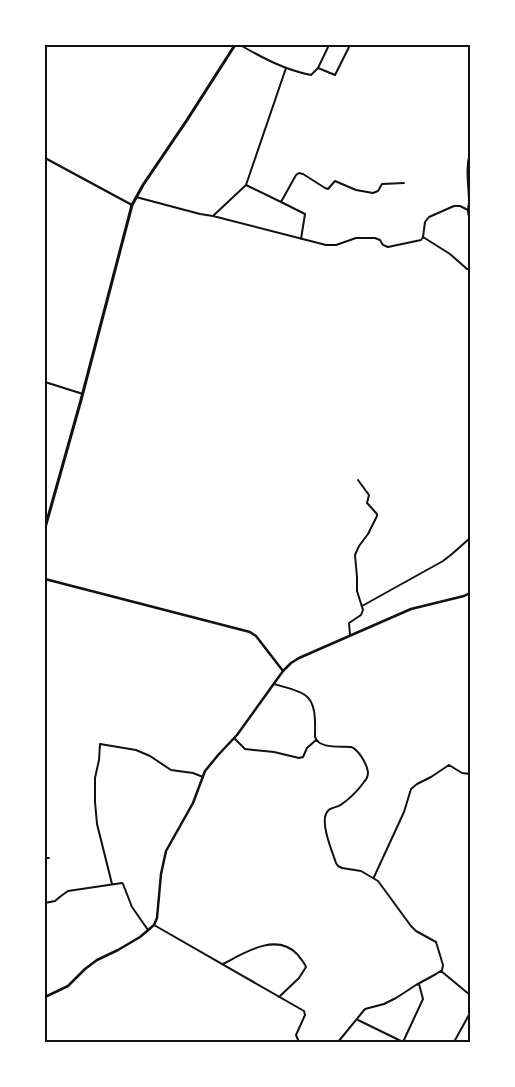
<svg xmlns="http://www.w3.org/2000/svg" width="515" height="1087" font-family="Lato,sans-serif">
  <rect width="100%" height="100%" fill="#fff"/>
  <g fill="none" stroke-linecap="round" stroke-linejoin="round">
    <path stroke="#111" stroke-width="2" d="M 240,45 C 263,58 285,70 311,75 L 318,68 L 329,45
      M 318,68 L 335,75 L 350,45
      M 470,153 C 465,169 469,186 469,203 C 468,209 467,213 470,219
      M 246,185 L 281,202 L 305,214 L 301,239
      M 136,197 L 200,214 L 213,216 L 326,245 L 336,245 L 356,238 L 375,238 L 380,240 L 383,245 L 388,247 L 421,240 L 423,237 L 425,222 L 429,217 L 454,206 L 460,206 L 468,210
      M 281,202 L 296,175 L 299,173 L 303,174 L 325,188 L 328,189 L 335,181 L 356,190 L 373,193 L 378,191 L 382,184 L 404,183
      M 214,215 L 246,185 L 286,68
      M 423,237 L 450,254 L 467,269 L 470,269
      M 45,382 L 83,394
      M 362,606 L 443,561 L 452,554 L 470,538
      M 350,635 L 349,623 L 361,615 L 363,610 L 357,591 L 357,577 L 355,555 L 359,546 L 368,534 L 377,516 L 377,514 L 368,504 L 367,503 L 369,495 L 358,480
      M 274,684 C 281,686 298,690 305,695 C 317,703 315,724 315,737 C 319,749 339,746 351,747 C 358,749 367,764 368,772 C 368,776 367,779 364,782 C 359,789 349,799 342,804 C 336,809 329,806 326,814 C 321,825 332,851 336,863 L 338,866 L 342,868 L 361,871 L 378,881 L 411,926 L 416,931 L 436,942 L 443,965 L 442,970 L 436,974 L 416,985 L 396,998 L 384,1004 L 365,1009 L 338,1042
      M 234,738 L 245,749 L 274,752 L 299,758 L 303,757 L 307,748 L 316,740
      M 45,858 L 49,858
      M 374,877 L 404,812 L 411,789 L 417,784 L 431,777 L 449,765 L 462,773 L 470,774
      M 112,884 L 97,824 L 95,802 L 95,778 L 99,760 L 100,744 L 136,750 L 150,756 L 171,770 L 193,773 L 203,777
      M 45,903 L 55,901 L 61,896 L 68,891 L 122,883 L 123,884 L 132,907 L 148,930
      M 154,925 L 304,1011 L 305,1015 L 296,1035 L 299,1042
      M 223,964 C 244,953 276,932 297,954 C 300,958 304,962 306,967 L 299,978 L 279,997
      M 441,971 L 470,995
      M 358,1020 L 403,1042
      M 403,1042 L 423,999 L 419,984
      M 454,1042 L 470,1013"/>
    <path stroke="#111" stroke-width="2.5" d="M 45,158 L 132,205
      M 45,579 L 250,632 L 256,636 L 283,671
      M 45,997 L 68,986 L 85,969 L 97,960 L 118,950 L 140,937 L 154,925 L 157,918 L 161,874 L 166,851 L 193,803 L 205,771 L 219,754 L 237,735 L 283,671 L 291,663 L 299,658 L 411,609 L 464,596 L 470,593"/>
    <path stroke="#111" stroke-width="3" d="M 45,528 L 81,400 L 132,205 L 143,185 L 187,120 L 235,45"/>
  </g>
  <rect width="515" height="1087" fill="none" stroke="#ffffff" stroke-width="92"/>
  <rect x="46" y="46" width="423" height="995" fill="none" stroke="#111" stroke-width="2"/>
</svg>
